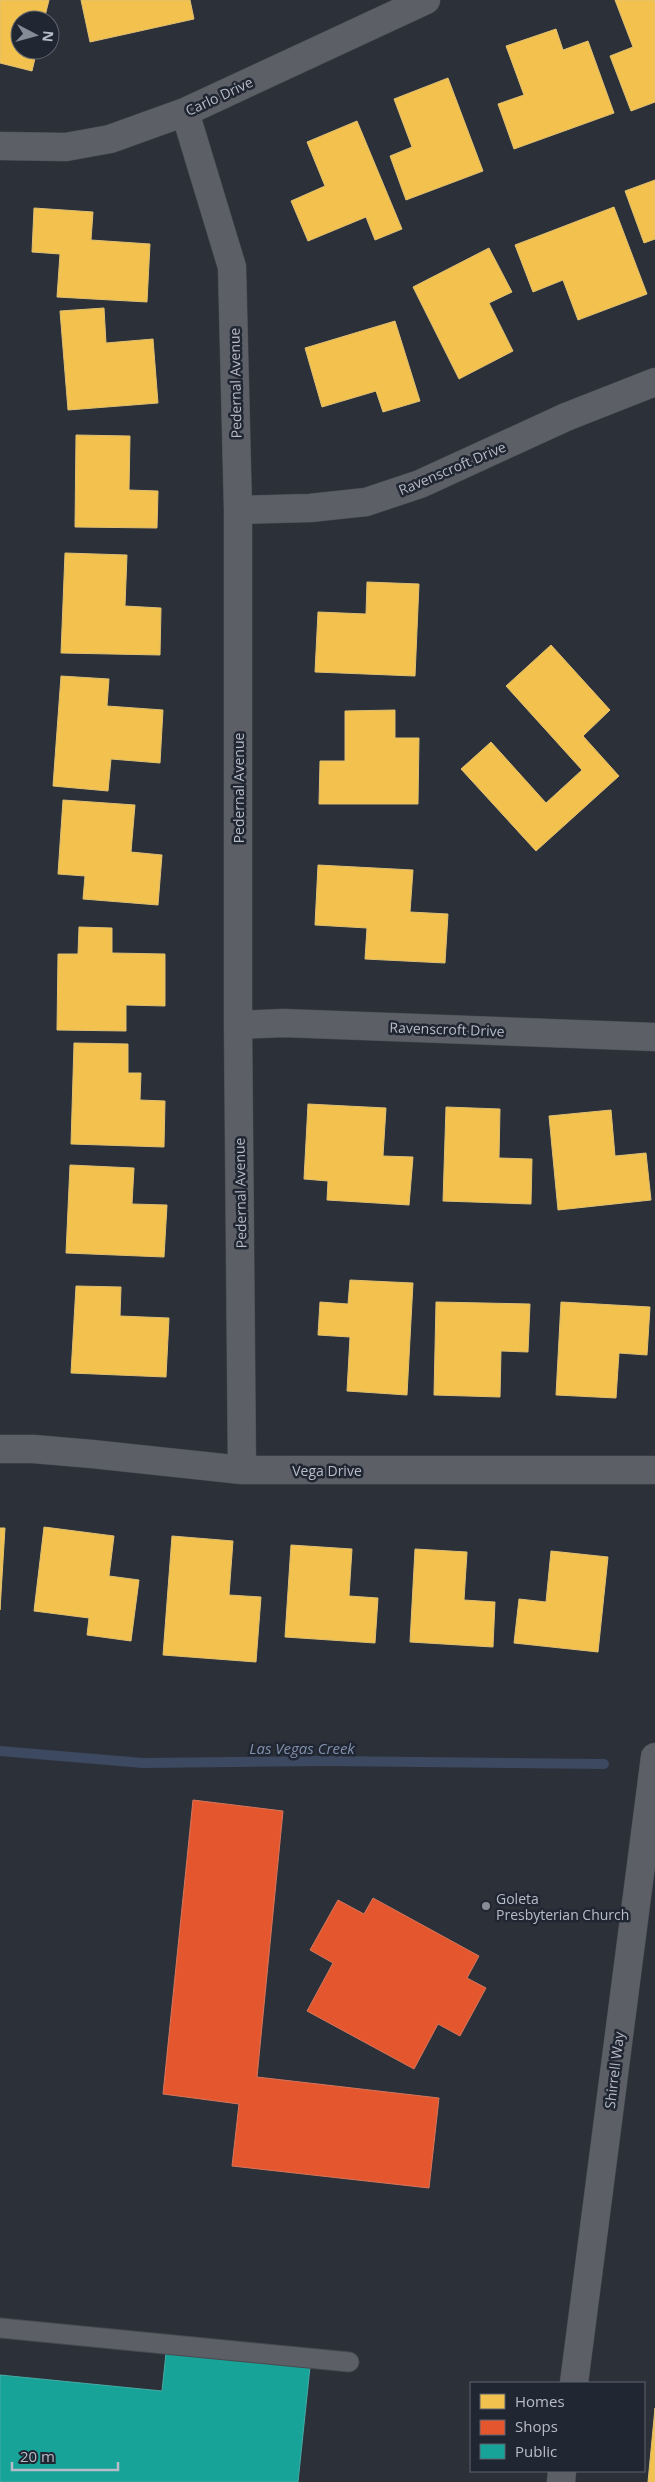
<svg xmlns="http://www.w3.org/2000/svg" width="655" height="2482" font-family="'Open Sans',sans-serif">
  <rect width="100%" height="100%" fill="#2c3038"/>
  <path fill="#f2c14e" stroke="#e0c073" d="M 0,0 L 49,0 L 44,20 L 20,20 L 20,50 L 37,50 L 32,71 L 0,63 Z
    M 81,0 L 190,0 L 194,19 L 90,42 Z
    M 615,0 L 655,0 L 655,102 L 631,111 L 610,56 L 633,47 Z
    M 556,29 L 563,50 L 588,41 L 614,113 L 514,149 L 498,104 L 524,95 L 506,46 Z
    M 448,78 L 483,171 L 406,200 L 390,156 L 412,147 L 394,99 Z
    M 357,121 L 402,229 L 375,240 L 366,217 L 308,241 L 291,201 L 325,186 L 307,142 Z
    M 655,180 L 655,239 L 644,243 L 625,191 Z
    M 614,207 L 647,294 L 578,320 L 563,280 L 533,292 L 515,245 Z
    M 34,208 L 93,212 L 91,240 L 150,244 L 147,302 L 57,297 L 60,254 L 32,252 Z
    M 489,248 L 512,292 L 489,303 L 513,351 L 459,379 L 413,287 Z
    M 104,308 L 106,343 L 153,339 L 158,403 L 68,410 L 60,311 Z
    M 395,321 L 420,401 L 383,412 L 376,391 L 322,407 L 305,348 Z
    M 76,435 L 130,436 L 129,490 L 158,491 L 157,528 L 75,527 Z
    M 65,553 L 127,555 L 125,606 L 161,608 L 160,655 L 61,653 Z
    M 367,582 L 419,584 L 415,676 L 315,672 L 318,612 L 366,614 Z
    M 551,645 L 610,710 L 583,736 L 619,776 L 536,851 L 461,769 L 491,742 L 546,803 L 582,770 L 506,686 Z
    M 61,676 L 109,679 L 107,706 L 163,710 L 160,763 L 111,759 L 108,791 L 53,786 Z
    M 395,710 L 395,738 L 419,738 L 418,804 L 319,804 L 320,761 L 345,761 L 345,711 Z
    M 63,800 L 135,805 L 131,852 L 162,855 L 158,905 L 83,899 L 85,876 L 58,874 Z
    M 318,865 L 413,870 L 410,912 L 448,914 L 445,963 L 365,959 L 367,928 L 315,925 Z
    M 79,927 L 112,928 L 112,953 L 165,954 L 165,1006 L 126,1005 L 126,1031 L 57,1030 L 58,954 L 78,954 Z
    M 74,1043 L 128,1044 L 128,1073 L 141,1073 L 140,1100 L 165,1101 L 164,1147 L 71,1144 Z
    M 308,1104 L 386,1108 L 383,1156 L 413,1157 L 409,1205 L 327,1200 L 328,1181 L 304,1179 Z
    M 446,1107 L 500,1109 L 499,1158 L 532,1159 L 531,1204 L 443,1201 Z
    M 611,1110 L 615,1156 L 646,1153 L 651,1200 L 558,1210 L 549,1116 Z
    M 70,1165 L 134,1168 L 132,1204 L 167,1205 L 164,1257 L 66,1253 Z
    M 350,1280 L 413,1283 L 407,1395 L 347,1391 L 350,1337 L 318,1335 L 320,1302 L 348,1304 Z
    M 76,1286 L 121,1287 L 120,1316 L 169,1318 L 166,1377 L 71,1373 Z
    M 436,1302 L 530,1304 L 528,1352 L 501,1351 L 500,1397 L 434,1395 Z
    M 561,1302 L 650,1307 L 647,1355 L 619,1353 L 616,1398 L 556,1395 Z
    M 44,1527 L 114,1536 L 109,1576 L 139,1580 L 131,1641 L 87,1635 L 89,1618 L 34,1611 Z
    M 0,1528 L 5,1528 L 0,1610 Z
    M 172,1536 L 233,1541 L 229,1595 L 261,1597 L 256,1662 L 163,1655 Z
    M 291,1545 L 352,1549 L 349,1596 L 378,1598 L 375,1643 L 285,1637 Z
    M 415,1549 L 467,1552 L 464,1600 L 495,1602 L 493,1647 L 410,1642 Z
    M 551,1551 L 608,1557 L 598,1652 L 514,1643 L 519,1599 L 546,1602 Z
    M 655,2408 L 655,2482 L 648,2482 Z"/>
  <path fill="#e4572e" stroke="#d6765c" d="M 193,1800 L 283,1811 L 257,2077 L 439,2098 L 429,2188 L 232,2166 L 239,2104 L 163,2094 Z
    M 373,1898 L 479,1956 L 467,1978 L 486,1988 L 460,2036 L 438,2024 L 414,2069 L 307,2011 L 333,1963 L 310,1950 L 338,1900 L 364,1914 Z"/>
  <path fill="#17a398" stroke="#47aba6" d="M 166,2353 L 310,2367 L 298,2482 L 0,2482 L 0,2375 L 162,2391 Z"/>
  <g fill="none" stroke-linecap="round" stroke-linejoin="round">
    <path stroke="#3d4960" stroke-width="10" d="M 0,1751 L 143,1763 L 327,1761 L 604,1764"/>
    <g stroke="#484b51" stroke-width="21">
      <path id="service" d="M 0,2328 L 349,2362"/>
    </g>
    <g stroke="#484b51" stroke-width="29">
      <path id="minor" d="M 185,112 L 232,267 L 238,510 L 238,1025 L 242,1470
        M 0,146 L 66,147 L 110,139 L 185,112 L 426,0
        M 238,510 L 310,508 L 366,502 L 420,484 L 566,417 L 655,382
        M 238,1025 L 283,1023 L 655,1037
        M 0,1449 L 33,1449 L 92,1454 L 242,1470 L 655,1470
        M 574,2383 L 655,1757
        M 561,2482 L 562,2471"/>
    </g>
    <use href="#service" stroke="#5c5f66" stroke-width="19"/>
    <use href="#minor" stroke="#5c5f66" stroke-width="28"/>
  </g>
  <circle fill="#868c96" stroke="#202632" stroke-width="2" cx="486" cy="1906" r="5"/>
  <g text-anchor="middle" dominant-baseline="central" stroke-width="5" stroke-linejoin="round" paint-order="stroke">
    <g font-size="14" fill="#b7bdc8" stroke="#202632">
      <text transform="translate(219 96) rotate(-25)">Carlo Drive</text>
      <text transform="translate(235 383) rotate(-91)">Pedernal Avenue</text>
      <text transform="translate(452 468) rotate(-23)">Ravenscroft Drive</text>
      <text transform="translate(238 788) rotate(-90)">Pedernal Avenue</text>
      <text transform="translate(447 1029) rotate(2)">Ravenscroft Drive</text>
      <text transform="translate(240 1193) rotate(-91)">Pedernal Avenue</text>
      <text x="327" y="1470">Vega Drive</text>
      <text transform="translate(614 2070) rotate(-83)">Shirrell Way</text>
    </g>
    <g font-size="14" fill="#b7bdc8" stroke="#202632" text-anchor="start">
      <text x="496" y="1898">Goleta<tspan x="496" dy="16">Presbyterian Church</tspan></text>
    </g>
    <g font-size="15" font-style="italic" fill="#8291ad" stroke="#202632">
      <text x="302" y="1748">Las Vegas Creek</text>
    </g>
  </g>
  <rect x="470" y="2382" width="175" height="90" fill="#202632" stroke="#5c626e"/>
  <rect x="480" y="2394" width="25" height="15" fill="#f2c14e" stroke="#5c626e"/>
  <text x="515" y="2407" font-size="15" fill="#b7bdc8">Homes</text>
  <rect x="480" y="2420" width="25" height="15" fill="#e4572e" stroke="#5c626e"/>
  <text x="515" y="2432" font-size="15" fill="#b7bdc8">Shops</text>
  <rect x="480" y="2444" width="25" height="15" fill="#17a398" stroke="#5c626e"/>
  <text x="515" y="2457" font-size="15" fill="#b7bdc8">Public</text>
  <g transform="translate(35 35) rotate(96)"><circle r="24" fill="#202632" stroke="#5c626e"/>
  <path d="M0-4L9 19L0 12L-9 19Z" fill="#868c96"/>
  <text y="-8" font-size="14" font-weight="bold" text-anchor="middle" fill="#b7bdc8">N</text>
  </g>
  <path d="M12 2462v8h106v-8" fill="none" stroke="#b7bdc8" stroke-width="2.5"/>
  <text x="20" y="2462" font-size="15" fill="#b7bdc8" stroke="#202632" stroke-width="4" paint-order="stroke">20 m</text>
</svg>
